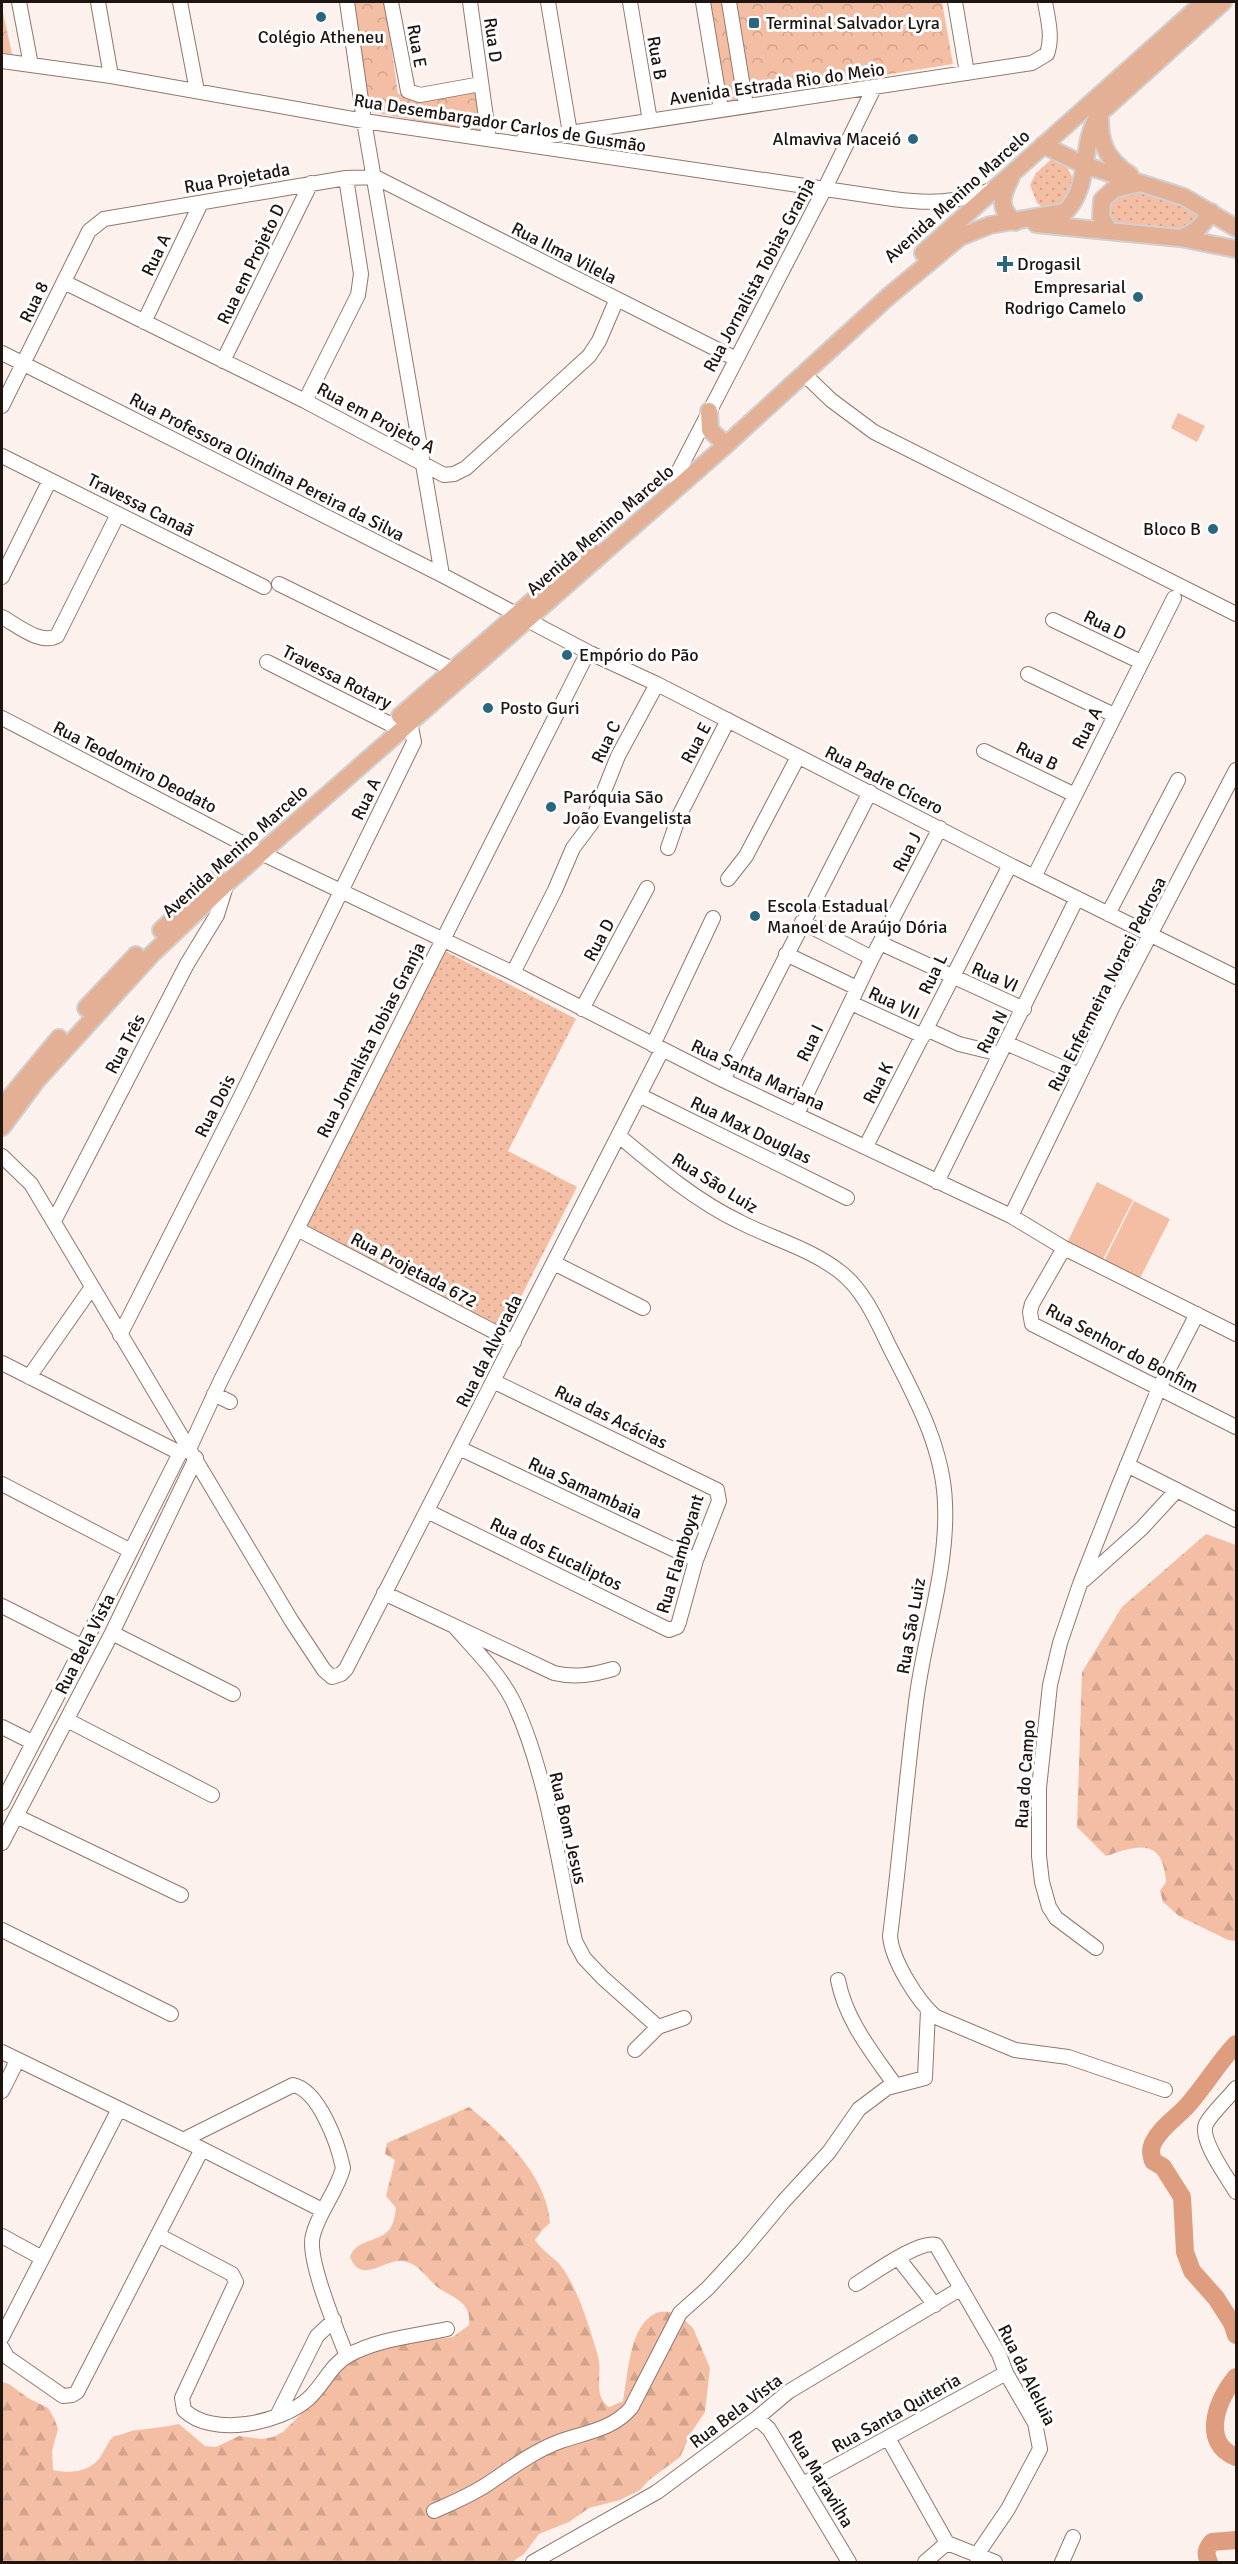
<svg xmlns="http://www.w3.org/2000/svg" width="1238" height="2564" font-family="Signika,sans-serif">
  <defs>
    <pattern id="grass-dots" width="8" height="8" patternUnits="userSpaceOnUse" patternTransform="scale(1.5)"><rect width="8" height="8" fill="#f4bea4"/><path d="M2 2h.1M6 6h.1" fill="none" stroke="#d1a28c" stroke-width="1.8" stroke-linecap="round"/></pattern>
    <pattern id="forest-firs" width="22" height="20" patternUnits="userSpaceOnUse" patternTransform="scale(1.5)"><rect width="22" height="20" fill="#f4bea4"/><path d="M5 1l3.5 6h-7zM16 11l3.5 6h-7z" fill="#d1a28c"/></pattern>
    <pattern id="park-crowns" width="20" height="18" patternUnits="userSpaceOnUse" patternTransform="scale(1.5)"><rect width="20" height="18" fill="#f4bea4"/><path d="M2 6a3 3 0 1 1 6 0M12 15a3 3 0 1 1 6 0" fill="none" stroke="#d1a28c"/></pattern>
  </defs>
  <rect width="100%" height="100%" fill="#fcf1ec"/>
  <path fill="url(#grass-dots)" d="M 1055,156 C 1070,165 1084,191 1064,204 C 1059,207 1051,208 1045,209 L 1037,203 L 1030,185 L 1036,173 Z
    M 1136,190 L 1201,212 L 1201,219 L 1188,230 L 1112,222 L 1103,212 L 1108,198 Z
    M 439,948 L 576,1019 L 508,1151 L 577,1187 L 505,1328 L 305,1227 Z"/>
  <path fill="url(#forest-firs)" d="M 1206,1534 L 1236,1545 L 1236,1941 L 1228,1940 L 1179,1916 L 1163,1902 L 1160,1891 L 1166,1882 C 1163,1837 1138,1845 1106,1856 L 1077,1827 L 1082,1672 L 1122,1607 Z
    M 469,2107 C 504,2135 547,2177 550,2223 L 543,2229 L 535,2240 C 544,2253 554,2257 561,2266 C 578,2288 590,2329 598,2356 C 603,2374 592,2395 609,2407 L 623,2401 C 628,2376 629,2325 656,2313 C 661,2311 670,2312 676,2312 L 693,2328 L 710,2368 L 705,2412 L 691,2433 L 680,2457 L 649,2480 L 640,2490 L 620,2500 L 589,2508 L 569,2522 L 539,2534 L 524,2554 L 512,2562 L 2,2562 L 2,2382 L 9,2384 L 28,2398 L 48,2408 L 54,2418 L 58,2429 L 52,2451 L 53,2470 C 70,2474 91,2472 101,2456 C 106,2448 108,2442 114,2436 C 123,2435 130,2430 138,2430 C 152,2428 165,2427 179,2424 L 205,2446 L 216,2447 L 239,2436 L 262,2439 L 273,2437 L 283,2432 L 303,2412 L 309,2400 L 351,2359 L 400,2343 L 453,2337 L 469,2325 C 472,2300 451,2298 436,2286 C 425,2276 419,2264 403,2261 C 385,2258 362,2286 350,2257 C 356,2238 382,2243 391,2227 C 394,2222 395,2214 396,2208 L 386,2196 L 395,2160 L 385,2154 L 387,2143 Z"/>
  <path fill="url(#park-crowns)" d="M 349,2 L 385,2 L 398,94 L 479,89 L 483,133 L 366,111 Z
    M 708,2 L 722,2 L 739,103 L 724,105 Z
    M 732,2 L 942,2 L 953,64 L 746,97 Z
    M 2,8 L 12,54 L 2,53 Z"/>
  <path fill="#f4bea4" d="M 1178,413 L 1205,426 L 1197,442 L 1171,428 Z
    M 1097,1182 L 1133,1200 L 1100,1265 L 1065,1247 Z
    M 1134,1201 L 1170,1219 L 1137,1284 L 1102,1265 Z"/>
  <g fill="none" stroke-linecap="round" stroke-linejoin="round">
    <path stroke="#de9d7e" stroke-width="18" d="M 1236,2044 C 1218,2063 1205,2086 1187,2106 C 1176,2118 1160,2128 1153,2143 C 1150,2150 1151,2154 1153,2161 L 1163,2167 L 1182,2197 L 1185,2252 L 1192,2271 L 1216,2298 L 1232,2323 L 1236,2335
      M 1236,2377 C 1217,2399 1200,2443 1236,2457
      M 1209,2562 C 1205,2554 1206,2549 1212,2542 L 1236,2540"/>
    <g stroke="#8f786d" stroke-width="16">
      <path id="minor" d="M 19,2 L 31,65
        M 98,2 L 111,76
        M 180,2 L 197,91
        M 347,2 L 364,121 L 442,575
        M 391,2 L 408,91 L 420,95 L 481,84
        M 470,2 L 489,139
        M 548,2 L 570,133
        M 630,2 L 650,121
        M 703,2 L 721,110
        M 729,2 L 746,106
        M 955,2 L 967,73
        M 2,61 L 111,76 L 364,121 L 893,199 C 931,204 955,203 991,190
        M 523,140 L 1032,63 L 1047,54 C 1053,37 1048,20 1045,2
        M 64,282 L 305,401 L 444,475 L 454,474 L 466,468 L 589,356 L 599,341 L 616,301
        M 144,322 L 201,203
        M 2,353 L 442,575 L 588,652 L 657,684 L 1010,865 L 1236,977
        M 223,361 L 311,183
        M 803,373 L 831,400 L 874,432 L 1236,614
        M 305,401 L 358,295 L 361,274 L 346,178
        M 2,406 L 89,231 L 104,219 L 346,178 L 375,177 L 736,359
        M 2,456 L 264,587
        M 675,478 L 825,188 L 874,88
        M 2,577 L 50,480
        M 279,584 L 452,669
        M 2,617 C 17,625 40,645 57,636 L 118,514
        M 1053,620 L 1141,662
        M 267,662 L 390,724
        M 1028,674 L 1114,715
        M 2,718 L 261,853 L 513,973 L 723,1080 L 1011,1216 L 1064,1248 L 1236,1334
        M 984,751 L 1073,794
        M 668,848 L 679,816 L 728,720
        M 1034,877 L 1174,598
        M 728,879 L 746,856 L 798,757
        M 1108,914 L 1178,780
        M 802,922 L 872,958
        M 880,943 L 1024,1009
        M 786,954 L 857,988
        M 513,973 L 555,890 L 573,848 L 591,824 L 618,756 L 657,684
        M 851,1003 L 923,1036
        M 582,1009 L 647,888
        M 926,1029 L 959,1044 L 1000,1054
        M 1006,1043 L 1079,1075
        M 653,1045 L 713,918
        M 723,1080 L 870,792
        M 639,1095 L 847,1198
        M 797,1114 L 872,958 L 940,828
        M 619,1136 C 656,1167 696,1201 740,1222 C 773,1239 809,1248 839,1271 C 863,1289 876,1319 889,1346 C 914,1395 943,1446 945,1503 C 948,1570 924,1636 916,1702 C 906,1780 900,1858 890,1936 C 892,1960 917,2001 936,2017 L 1015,2050 L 1068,2057 L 1165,2090
        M 866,1146 L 1010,865
        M 2,1156 L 31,1184 L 291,1620 L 324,1670 L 332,1677 L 341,1674 L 346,1669 L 662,1050
        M 937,1182 L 1077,898
        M 1011,1216 L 1114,1004 L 1236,770
        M 54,1221 L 187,964 L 217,915 L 227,883
        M 297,1229 L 514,1342
        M 1064,1248 L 1032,1304 L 1030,1312 L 1032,1324 L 1236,1427
        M 554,1263 L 643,1308
        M 120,1335 L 241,1096 L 414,742 L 410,722
        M 2,1363 L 180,1453 L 187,1449
        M 29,1377 L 92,1287
        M 214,1394 L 230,1402
        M 190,1447 L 221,1380 L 588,652
        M 459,1448 L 696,1560
        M 1127,1465 L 1236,1520
        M 2,1484 L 131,1551
        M 427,1511 L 669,1630 L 677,1627 L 679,1622 L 696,1560 L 719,1501 L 717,1490 L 493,1381
        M 1084,1580 L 1142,1528 L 1177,1490
        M 384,1593 L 554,1673 C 575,1678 592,1675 613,1669
        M 2,1606 L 83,1647
        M 454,1626 C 475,1650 499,1673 513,1701 C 546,1770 559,1866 575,1941 L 584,1958 L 603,1978 L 658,2027 L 684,2018
        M 112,1633 L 233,1694
        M 67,1720 L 212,1795
        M 2,1727 L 32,1742
        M 2,1803 L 76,1660 L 180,1453
        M 16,1816 L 181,1895
        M 2,1843 L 112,1633 L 196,1458
        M 2,1930 L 171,2014
        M 1096,1948 L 1056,1918 L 1049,1907 L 1042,1882 L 1039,1856 L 1039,1788 L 1050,1685 L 1060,1643 L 1080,1584 L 1119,1485 L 1159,1388 L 1197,1314
        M 838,1980 C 846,2021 872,2052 895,2085
        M 635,2050 L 658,2027
        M 2,2052 L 202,2149 L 322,2210
        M 1236,2088 C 1229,2097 1211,2114 1206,2124 C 1199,2140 1228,2178 1236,2192
        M 2,2091 L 17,2061
        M 183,2140 L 293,2085 C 319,2090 338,2144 343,2168 C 337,2192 319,2211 313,2235 C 306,2258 337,2331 347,2356
        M 158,2235 L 232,2274 L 236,2282 L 182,2398 L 184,2410 C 212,2438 281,2423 308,2399 C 323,2386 331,2364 349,2355 C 377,2339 415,2336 447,2329
        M 2,2236 L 42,2258
        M 898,2258 L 935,2305
        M 856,2284 C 871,2275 920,2239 936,2245 L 999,2354 L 1006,2373 L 1035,2423 L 1040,2449 L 1008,2509 L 976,2556
        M 2,2337 L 119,2109
        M 2,2348 L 7,2357 L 63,2396 L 72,2395 L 77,2392 L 202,2149
        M 277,2416 L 317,2336 L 334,2320
        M 757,2418 L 769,2429 L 849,2562
        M 888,2438 L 947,2543 L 995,2562
        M 803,2484 L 1006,2373
        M 434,2511 C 454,2502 474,2494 492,2481 C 514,2466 536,2450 561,2441 C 586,2432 612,2430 631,2408 L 680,2313 L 708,2288 L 743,2250 L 783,2202 L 829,2152 L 859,2109 L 887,2088 L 925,2078 L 928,2010
        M 533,2562 L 657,2492 L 757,2418 L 788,2392 L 960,2289
        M 925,2562 L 947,2543
        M 1062,2562 L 1073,2537"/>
    </g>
    <g stroke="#d2d0cf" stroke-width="20">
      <path id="major" d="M 1100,116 C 1099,143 1107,160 1130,175
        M 1043,145 L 1084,165 L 1184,197 L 1236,228
        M 1011,177 C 1002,195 997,208 1015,222
        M 1036,224 L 1180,238 L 1236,249
        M 1109,231 L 1101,217 L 1102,200 L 1114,189 L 1137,184
        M 1180,238 C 1195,233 1202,226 1211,212
        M 923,253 L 1204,2
        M 709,411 L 710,430 L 726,445
        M 400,716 L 591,550
        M 161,930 L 217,878
        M 86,1008 L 136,955
        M 2,1107 L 59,1038
        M 2,1127 L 37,1080 L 152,954 L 227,883 L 726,445 L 890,295 L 960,237 L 990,225 L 1065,212 C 1092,186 1079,143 1100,113 L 1223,2"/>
    </g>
    <use href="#minor" stroke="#fff" stroke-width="14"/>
    <use href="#major" stroke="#e3b095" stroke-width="16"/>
  </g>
  <g fill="#2a667e" stroke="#fff" stroke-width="2">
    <circle cx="321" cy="17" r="6"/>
    <rect x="748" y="17" width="12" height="12" rx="3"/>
    <circle cx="913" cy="139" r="6"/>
    <path d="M1002 255h6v6h6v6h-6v6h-6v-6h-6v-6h6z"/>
    <circle cx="1138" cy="297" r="6"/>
    <circle cx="1213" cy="529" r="6"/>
    <circle cx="567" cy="655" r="6"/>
    <circle cx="488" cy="708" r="6"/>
    <circle cx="551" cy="807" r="6"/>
    <circle cx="755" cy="916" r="6"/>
  </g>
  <g text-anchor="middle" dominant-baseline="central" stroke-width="6" stroke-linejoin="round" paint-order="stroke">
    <g font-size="18" fill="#1e1511" stroke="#fff" text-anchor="start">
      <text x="766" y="23">Terminal Salvador Lyra</text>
      <text x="321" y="37" text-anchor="middle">Colégio Atheneu</text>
      <text x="901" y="139" text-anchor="end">Almaviva Maceió</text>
      <text x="1017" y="264">Drogasil</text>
      <text x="1126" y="287" text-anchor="end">Empresarial<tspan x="1126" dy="21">Rodrigo Camelo</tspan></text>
      <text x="1201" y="529" text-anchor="end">Bloco B</text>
      <text x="579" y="655">Empório do Pão</text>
      <text x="500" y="708">Posto Guri</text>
      <text x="563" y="797">Paróquia São<tspan x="563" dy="21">João Evangelista</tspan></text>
      <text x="767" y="906">Escola Estadual<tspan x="767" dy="21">Manoel de Araújo Dória</tspan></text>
    </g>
    <g font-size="18" fill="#1e1511" stroke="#fff">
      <text transform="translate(493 40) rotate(82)">Rua D</text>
      <text transform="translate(417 46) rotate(80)">Rua E</text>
      <text transform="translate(657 58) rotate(80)">Rua B</text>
      <text transform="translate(777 84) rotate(-8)">Avenida Estrada Rio do Meio</text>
      <text transform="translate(500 123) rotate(9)">Rua Desembargador Carlos de Gusmão</text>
      <text transform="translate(237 178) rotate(-10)">Rua Projetada</text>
      <text transform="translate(957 196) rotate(-42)">Avenida Menino Marcelo</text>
      <text transform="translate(564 253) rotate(27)">Rua Ilma Vilela</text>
      <text transform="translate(156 255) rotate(-64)">Rua A</text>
      <text transform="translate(251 264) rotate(-64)">Rua em Projeto D</text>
      <text transform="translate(759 275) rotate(-62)">Rua Jornalista Tobias Granja</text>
      <text transform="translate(34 302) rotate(-64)">Rua 8</text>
      <text transform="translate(376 418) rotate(28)">Rua em Projeto A</text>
      <text transform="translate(267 467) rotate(27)">Rua Professora Olindina Pereira da Silva</text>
      <text transform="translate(141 505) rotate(27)">Travessa Canaã</text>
      <text transform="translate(600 530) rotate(-41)">Avenida Menino Marcelo</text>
      <text transform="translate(1105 625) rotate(26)">Rua D</text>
      <text transform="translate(337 677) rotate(27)">Travessa Rotary</text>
      <text transform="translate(1087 728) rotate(-63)">Rua A</text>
      <text transform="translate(606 742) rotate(-64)">Rua C</text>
      <text transform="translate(696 743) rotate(-62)">Rua E</text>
      <text transform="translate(1037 756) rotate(26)">Rua B</text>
      <text transform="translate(135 767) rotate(27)">Rua Teodomiro Deodato</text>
      <text transform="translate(884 780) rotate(27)">Rua Padre Cícero</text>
      <text transform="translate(366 799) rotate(-64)">Rua A</text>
      <text transform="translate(235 851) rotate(-42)">Avenida Menino Marcelo</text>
      <text transform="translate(907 852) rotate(-63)">Rua J</text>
      <text transform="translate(599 940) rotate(-62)">Rua D</text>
      <text transform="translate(933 974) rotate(-64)">Rua L</text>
      <text transform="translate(995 977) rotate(24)">Rua VI</text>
      <text transform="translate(1107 984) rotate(-63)">Rua Enfermeira Noraci Pedrosa</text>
      <text transform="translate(894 1003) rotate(25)">Rua VII</text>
      <text transform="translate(992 1032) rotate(-63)">Rua N</text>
      <text transform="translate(371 1040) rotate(-63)">Rua Jornalista Tobias Granja</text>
      <text transform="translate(810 1043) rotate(-64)">Rua I</text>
      <text transform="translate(125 1044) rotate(-62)">Rua Três</text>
      <text transform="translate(758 1075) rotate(25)">Rua Santa Mariana</text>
      <text transform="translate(878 1083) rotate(-63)">Rua K</text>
      <text transform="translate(215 1106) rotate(-63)">Rua Dois</text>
      <text transform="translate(751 1130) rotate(26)">Rua Max Douglas</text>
      <text transform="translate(715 1183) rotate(32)">Rua São Luiz</text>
      <text transform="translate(414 1270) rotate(28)">Rua Projetada 672</text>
      <text transform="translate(1122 1348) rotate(28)">Rua Senhor do Bonfim</text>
      <text transform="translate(489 1351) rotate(-63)">Rua da Alvorada</text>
      <text transform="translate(611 1417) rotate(26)">Rua das Acácias</text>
      <text transform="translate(585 1488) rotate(25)">Rua Samambaia</text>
      <text transform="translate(556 1554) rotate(26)">Rua dos Eucaliptos</text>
      <text transform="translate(680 1554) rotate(-73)">Rua Flamboyant</text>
      <text transform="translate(911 1626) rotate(-80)">Rua São Luiz</text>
      <text transform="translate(85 1644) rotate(-63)">Rua Bela Vista</text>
      <text transform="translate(1025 1774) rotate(-86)">Rua do Campo</text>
      <text transform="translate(568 1828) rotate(77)">Rua Bom Jesus</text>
      <text transform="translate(1027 2375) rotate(64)">Rua da Aleluia</text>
      <text transform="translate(736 2411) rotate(-37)">Rua Bela Vista</text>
      <text transform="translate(896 2413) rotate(-29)">Rua Santa Quiteria</text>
      <text transform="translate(821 2479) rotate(59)">Rua Maravilha</text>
    </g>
  </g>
  <rect width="1238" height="2564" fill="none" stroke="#1e1511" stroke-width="6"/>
</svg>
